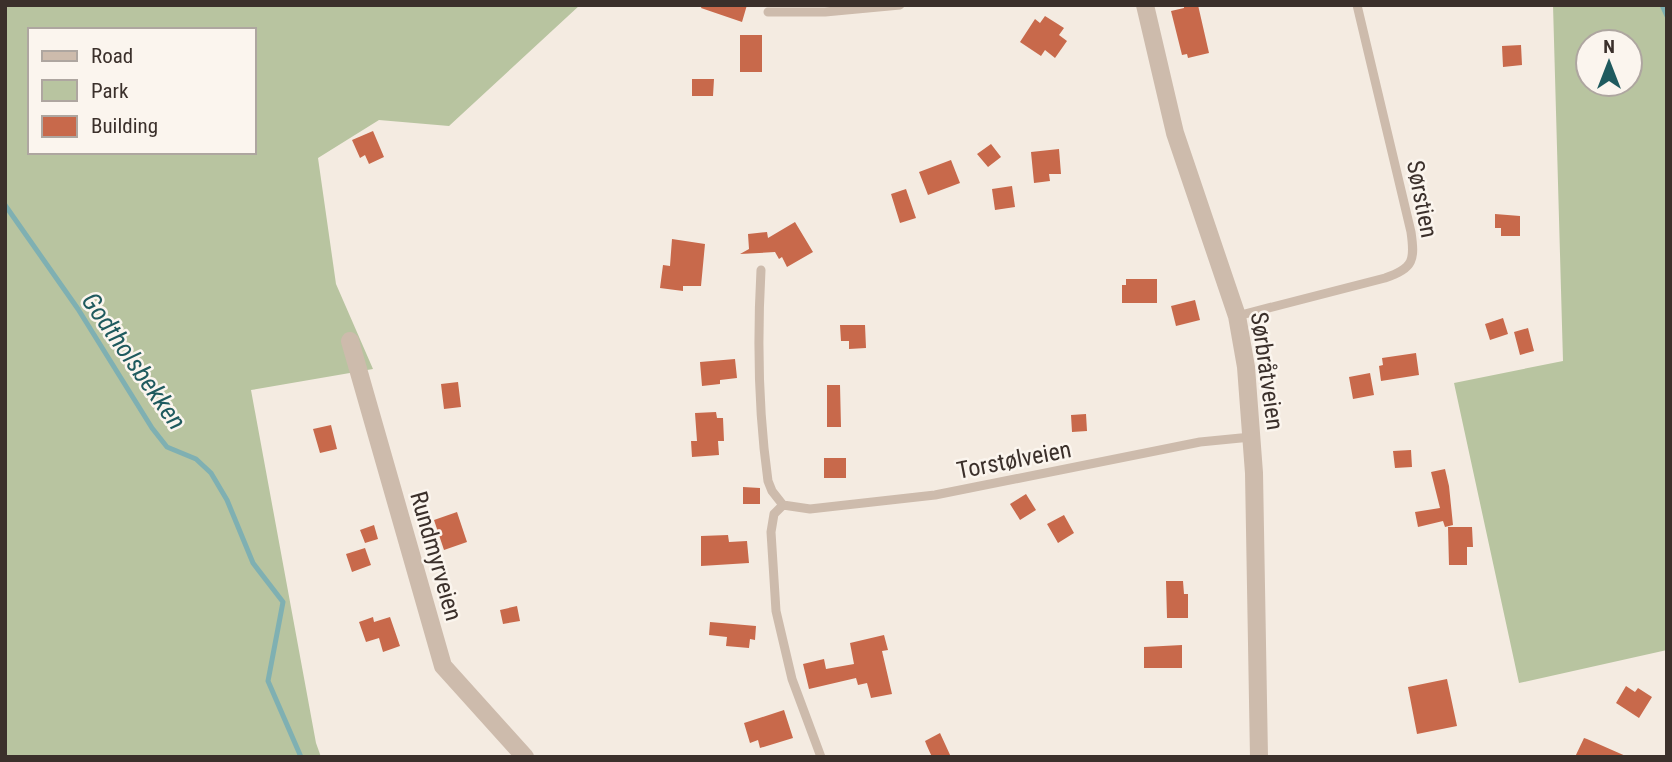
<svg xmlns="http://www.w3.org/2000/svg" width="1672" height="762" font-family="'Roboto Condensed',sans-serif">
  <rect width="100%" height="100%" fill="#f4ebe1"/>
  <path fill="#b8c4a0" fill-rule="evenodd" d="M 5,5 L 580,5 L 449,126 L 379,120 L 318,158 L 336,284 L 373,369 L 251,390 L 316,743 L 321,757 L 5,757 ZM 30,30 L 254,30 L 254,152 L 30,152 Z
    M 1553,5 L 1667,5 L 1667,650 L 1519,683 L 1454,383 L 1563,361 ZM 1588,42 L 1630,42 L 1630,84 L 1588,84 Z"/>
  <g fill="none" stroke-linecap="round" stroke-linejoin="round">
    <path stroke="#7fb0b2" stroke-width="5" d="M 1662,5 L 1667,16
      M 5,205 L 78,309 L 152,428 L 167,447 L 196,459 L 211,473 L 227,500 L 253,563 L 283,602 L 268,681 L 301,757"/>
  </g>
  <path fill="#c8694b" d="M 702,5 L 747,5 L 742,22 L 701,8 Z
    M 1184,5 L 1198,5 L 1209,53 L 1188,58 L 1187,54 L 1182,55 L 1171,11 L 1184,8 Z
    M 1045,16 L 1064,28 L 1059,35 L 1067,41 L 1055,58 L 1045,50 L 1041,56 L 1020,42 L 1035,19 L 1040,23 Z
    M 740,35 L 762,35 L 762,72 L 740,72 Z
    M 1521,45 L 1522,65 L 1503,67 L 1502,46 Z
    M 692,79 L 714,79 L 713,96 L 692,96 Z
    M 373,131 L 384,157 L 369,164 L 365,155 L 360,158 L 352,140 Z
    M 991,144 L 1001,157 L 988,167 L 977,154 Z
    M 1059,149 L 1061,174 L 1049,174 L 1050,181 L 1034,183 L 1031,152 Z
    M 951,160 L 960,183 L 928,195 L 919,172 Z
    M 1012,186 L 1015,207 L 995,210 L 992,189 Z
    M 906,189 L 916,218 L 900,223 L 891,194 Z
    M 1495,214 L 1520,216 L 1520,236 L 1501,236 L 1501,228 L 1495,228 Z
    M 795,222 L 813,252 L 787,267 L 782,257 L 779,259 L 775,252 L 740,254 L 749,249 L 748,234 L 767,232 L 768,238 Z
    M 672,239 L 705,244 L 701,286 L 683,286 L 683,291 L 660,288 L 663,265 L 670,266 Z
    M 1126,279 L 1157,279 L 1157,303 L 1122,303 L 1122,285 L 1126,285 Z
    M 1195,300 L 1200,320 L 1176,326 L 1171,306 Z
    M 1503,318 L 1508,334 L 1490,340 L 1485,324 Z
    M 840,325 L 865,325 L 866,348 L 849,349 L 849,341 L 841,341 Z
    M 1528,328 L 1534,351 L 1520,355 L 1514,332 Z
    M 1416,353 L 1419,375 L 1381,381 L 1379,366 L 1383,365 L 1382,358 Z
    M 735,359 L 737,378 L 720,380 L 720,384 L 702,386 L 700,362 Z
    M 1370,373 L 1374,395 L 1353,399 L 1349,377 Z
    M 458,382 L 461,407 L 444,409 L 441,384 Z
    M 827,385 L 840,385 L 841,427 L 827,427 Z
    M 716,412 L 717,418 L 723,418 L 724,441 L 718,441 L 719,455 L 692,457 L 691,441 L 697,441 L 695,413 Z
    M 1086,414 L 1087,431 L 1072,432 L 1071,415 Z
    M 331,425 L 337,449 L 320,453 L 313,429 Z
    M 1411,450 L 1412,467 L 1395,468 L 1393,451 Z
    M 824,458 L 846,458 L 846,478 L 824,478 Z
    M 1445,469 L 1449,486 L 1453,525 L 1445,527 L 1443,521 L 1418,527 L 1415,512 L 1440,508 L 1431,472 Z
    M 743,487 L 760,488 L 760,504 L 743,504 Z
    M 1026,494 L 1036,510 L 1020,520 L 1010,504 Z
    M 457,512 L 467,542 L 444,550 L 434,520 Z
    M 1064,515 L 1074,533 L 1058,543 L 1047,524 Z
    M 374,525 L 378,539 L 365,543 L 360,530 Z
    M 1448,527 L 1472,527 L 1473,547 L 1467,547 L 1467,565 L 1449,565 Z
    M 728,535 L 729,542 L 747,541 L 749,563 L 701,566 L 701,536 Z
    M 365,548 L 371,565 L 352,572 L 346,554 Z
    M 1166,581 L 1183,581 L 1184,594 L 1188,594 L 1188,618 L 1167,618 Z
    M 517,606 L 520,621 L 503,624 L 500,610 Z
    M 373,617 L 374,622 L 390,617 L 400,646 L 383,652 L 379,638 L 366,642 L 359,622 Z
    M 710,622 L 756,626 L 755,640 L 750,639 L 749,648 L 726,646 L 727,637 L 709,635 Z
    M 884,635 L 888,650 L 882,651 L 892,694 L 871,698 L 867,683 L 858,685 L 856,678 L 809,689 L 803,664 L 824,659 L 826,669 L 854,664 L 850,643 Z
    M 1182,645 L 1182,668 L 1144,668 L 1144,647 Z
    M 1447,679 L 1457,726 L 1417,734 L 1408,687 Z
    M 1626,686 L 1635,692 L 1638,688 L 1652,697 L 1639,718 L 1616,703 Z
    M 784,710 L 793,738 L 760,748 L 758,740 L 750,743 L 744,723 Z
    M 940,733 L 951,757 L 932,757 L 927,746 L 925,741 Z
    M 1584,738 L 1587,739 L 1628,757 L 1575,757 Z"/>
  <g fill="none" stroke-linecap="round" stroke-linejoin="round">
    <path stroke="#cdbbac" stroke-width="9" d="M 768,12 L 825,12 L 900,5
      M 761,270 C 757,342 758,410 768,481 L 772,491 L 783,505 L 810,509 L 935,495 L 1200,442 L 1251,437
      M 1237,316 L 1385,278 C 1414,268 1415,260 1411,232 L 1357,5
      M 783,505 L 774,514 L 771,532 L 776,611 L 792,679 L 821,757"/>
    <path stroke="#cdbbac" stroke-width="18" d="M 1145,5 L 1175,133 L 1237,316 L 1246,367 L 1254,473 L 1259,757
      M 350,341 L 443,666 L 525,757"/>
  </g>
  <g text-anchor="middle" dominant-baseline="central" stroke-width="5" stroke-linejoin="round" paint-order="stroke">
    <g font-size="24" fill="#3b302b" stroke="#fbf5ee">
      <text transform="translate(1422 199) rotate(79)">Sørstien</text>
      <text transform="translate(1267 371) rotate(82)">Sørbråtveien</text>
      <text transform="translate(1014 460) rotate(-11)">Torstølveien</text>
      <text transform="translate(436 556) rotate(74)">Rundmyrveien</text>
    </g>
    <g font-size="26" font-style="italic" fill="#1f5a5e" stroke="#fbf5ee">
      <text transform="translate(134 361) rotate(55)">Godtholsbekken</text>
    </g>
  </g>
  <rect width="1672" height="762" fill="none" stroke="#3b302b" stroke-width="14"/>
  <rect x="28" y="28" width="228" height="126" fill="#fbf5ee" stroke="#aea6a0" stroke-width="2"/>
  <rect x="42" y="51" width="35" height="10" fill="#cdbbac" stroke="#aea6a0" stroke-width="2"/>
  <text x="91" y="63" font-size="21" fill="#3b302b">Road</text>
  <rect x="42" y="80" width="35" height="21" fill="#b8c4a0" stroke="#aea6a0" stroke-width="2"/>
  <text x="91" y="98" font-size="21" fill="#3b302b">Park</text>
  <rect x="42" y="116" width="35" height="21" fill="#c8694b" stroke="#aea6a0" stroke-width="2"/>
  <text x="91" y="133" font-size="21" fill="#3b302b">Building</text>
  <g transform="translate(1609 63)"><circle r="33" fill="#fbf5ee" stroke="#aea6a0" stroke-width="2"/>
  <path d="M0-5L12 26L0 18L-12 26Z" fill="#1f5a5e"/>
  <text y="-10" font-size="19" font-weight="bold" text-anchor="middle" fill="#3b302b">N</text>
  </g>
</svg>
